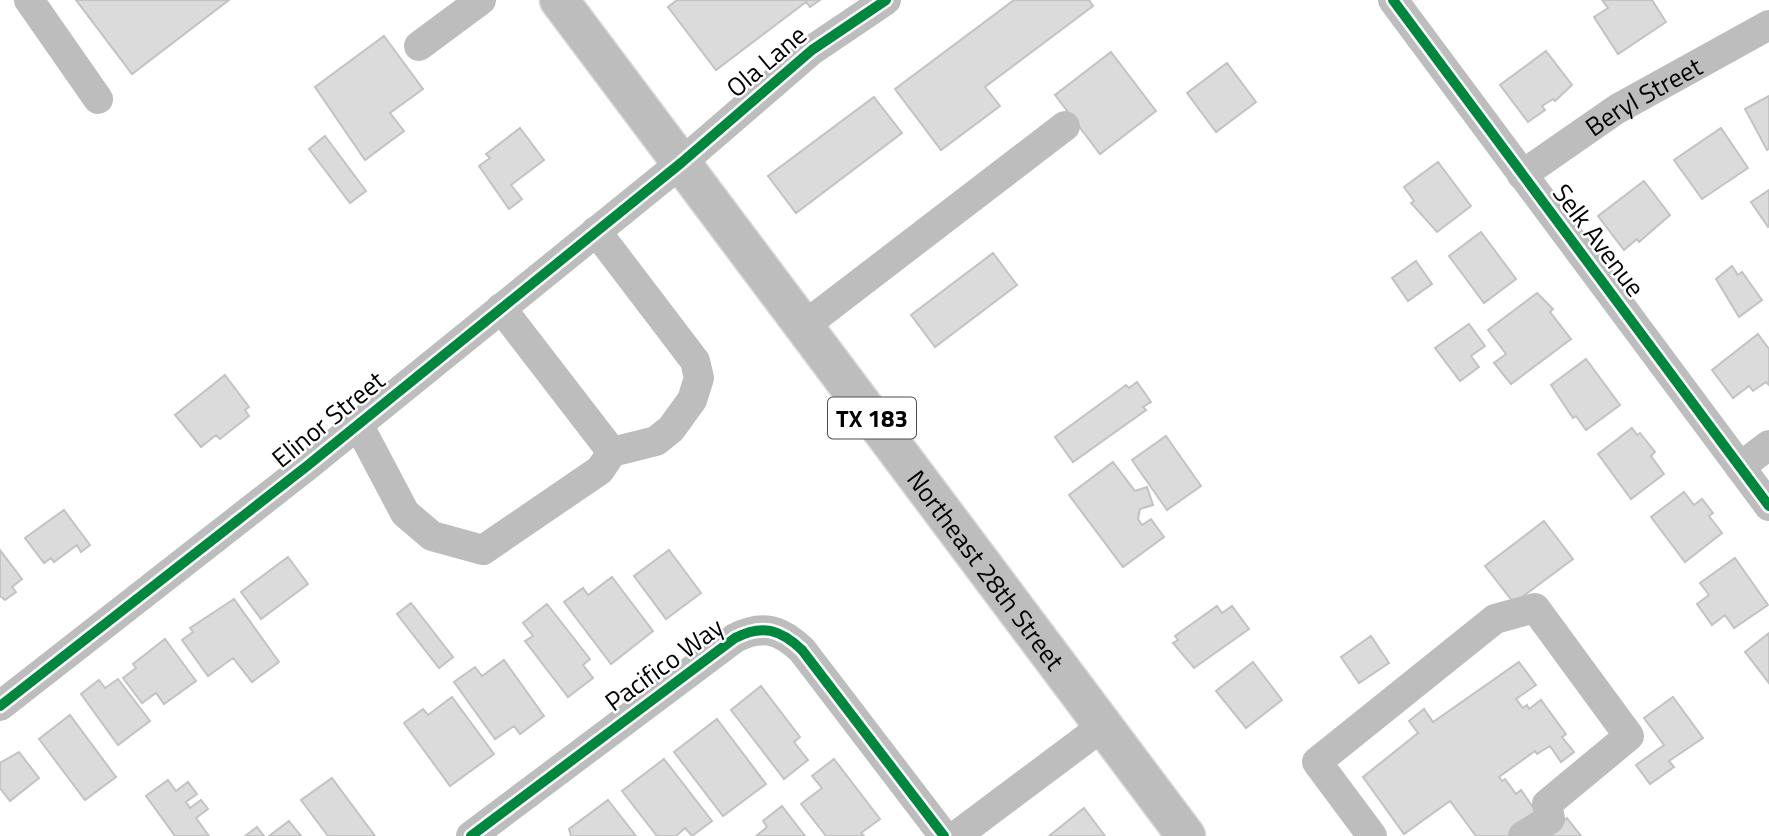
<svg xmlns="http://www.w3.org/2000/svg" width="1769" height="836" font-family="'Titillium Web',sans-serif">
  <rect width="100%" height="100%" fill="#fff"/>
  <path fill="#dbdbdb" stroke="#c3c3c3" stroke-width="2" d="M 76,0 L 229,0 L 132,74 Z
    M 677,0 L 820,0 L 810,7 L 806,2 L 716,70 L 668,7 Z
    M 1014,0 L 1089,0 L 1093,6 L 985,87 L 1000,106 L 941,150 L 895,89 Z
    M 1602,0 L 1652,0 L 1666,22 L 1618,54 L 1594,17 L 1608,8 Z
    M 384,36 L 423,89 L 390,113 L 404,131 L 365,160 L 315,87 Z
    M 1546,51 L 1572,85 L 1555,101 L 1553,99 L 1542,106 L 1545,110 L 1528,122 L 1500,85 Z
    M 1111,52 L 1156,111 L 1100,154 L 1055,95 Z
    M 1227,63 L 1256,102 L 1216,132 L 1187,93 Z
    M 1769,96 L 1769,149 L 1767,150 L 1745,109 Z
    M 874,97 L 902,133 L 796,213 L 768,176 Z
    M 520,128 L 544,160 L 511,185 L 522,199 L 509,209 L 479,166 L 490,158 L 486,154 Z
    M 1721,128 L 1748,168 L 1702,199 L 1674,160 Z
    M 325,136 L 366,191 L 350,203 L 309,149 Z
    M 1438,162 L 1471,206 L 1437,232 L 1411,203 L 1414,201 L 1404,187 Z
    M 1644,181 L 1670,215 L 1639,242 L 1637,239 L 1624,250 L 1598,216 Z
    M 1769,190 L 1769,226 L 1768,227 L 1751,202 Z
    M 1481,232 L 1516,279 L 1484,303 L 1449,256 Z
    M 993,253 L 1017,285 L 935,347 L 911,315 Z
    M 1416,261 L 1432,284 L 1408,301 L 1392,278 Z
    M 1732,266 L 1738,275 L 1742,272 L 1762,300 L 1739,317 L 1716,279 Z
    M 1537,293 L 1553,309 L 1550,312 L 1571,339 L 1511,384 L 1494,363 L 1506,354 L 1488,330 Z
    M 1469,324 L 1485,346 L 1471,356 L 1479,367 L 1460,381 L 1435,348 Z
    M 1758,334 L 1769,349 L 1769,385 L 1766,382 L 1753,391 L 1749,386 L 1733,398 L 1712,370 Z
    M 1586,359 L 1620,405 L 1586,430 L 1576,416 L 1573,418 L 1551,385 Z
    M 225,375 L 249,407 L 245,410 L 249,416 L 220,439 L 216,435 L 201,447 L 175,415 Z
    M 1137,382 L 1151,402 L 1143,407 L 1146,410 L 1073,462 L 1055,437 L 1126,385 L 1129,388 Z
    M 1632,428 L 1637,435 L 1640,433 L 1655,452 L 1651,456 L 1664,474 L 1631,499 L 1598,454 Z
    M 1166,436 L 1201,486 L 1167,510 L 1132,460 Z
    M 1113,462 L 1135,491 L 1147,487 L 1153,505 L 1140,509 L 1138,519 L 1142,525 L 1151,519 L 1164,537 L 1123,567 L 1069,495 Z
    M 1684,492 L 1694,505 L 1702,499 L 1713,513 L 1709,516 L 1722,533 L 1685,562 L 1651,517 Z
    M 64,510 L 90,545 L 81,552 L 77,545 L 54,562 L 51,558 L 44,563 L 25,538 Z
    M 1544,521 L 1573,559 L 1514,603 L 1485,566 Z
    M 0,550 L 22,579 L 12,587 L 16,592 L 5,600 L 0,596 Z
    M 669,550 L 701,593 L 666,619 L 634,576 Z
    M 288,557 L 308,584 L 261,619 L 241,592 Z
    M 1735,558 L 1768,605 L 1734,628 L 1725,615 L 1712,625 L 1697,604 L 1709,595 L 1700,583 Z
    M 612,577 L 653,631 L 611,664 L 564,602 L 583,588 L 588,595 Z
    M 234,599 L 279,662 L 252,682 L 233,658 L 208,676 L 182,640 L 193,632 L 190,628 Z
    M 411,603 L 453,657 L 439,668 L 397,614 Z
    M 547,604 L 590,659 L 583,665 L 593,678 L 568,697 L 525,641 L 533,636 L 523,623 Z
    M 1217,606 L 1222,613 L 1232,606 L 1249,629 L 1194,668 L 1173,643 L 1178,640 L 1175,636 Z
    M 1769,633 L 1769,683 L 1745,652 Z
    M 1371,636 L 1389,663 L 1359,683 L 1341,657 Z
    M 165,639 L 196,681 L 164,704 L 156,693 L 142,703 L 123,678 L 136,668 L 133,664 Z
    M 504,660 L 544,716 L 520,734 L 514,726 L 495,739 L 454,682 L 475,667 L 482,676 Z
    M 1253,662 L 1282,700 L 1246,728 L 1216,691 Z
    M 1519,662 L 1536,685 L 1516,699 L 1523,708 L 1527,705 L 1529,709 L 1541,700 L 1566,734 L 1562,737 L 1574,752 L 1561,762 L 1550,746 L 1537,754 L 1535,751 L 1499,777 L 1502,781 L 1505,779 L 1516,794 L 1521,790 L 1539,816 L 1512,836 L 1476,836 L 1450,801 L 1404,834 L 1363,777 L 1418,733 L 1409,721 L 1424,709 L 1433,722 Z
    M 118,679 L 150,721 L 118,745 L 81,694 L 99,680 L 105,688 Z
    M 761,686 L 800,737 L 794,742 L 808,760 L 784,779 L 731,710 Z
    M 452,697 L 494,754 L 450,786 L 404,723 L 423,709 L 428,715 Z
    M 1673,697 L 1703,738 L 1669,761 L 1674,767 L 1650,784 L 1636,765 L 1664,745 L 1644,718 Z
    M 70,715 L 116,777 L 85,800 L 39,739 Z
    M 717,719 L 766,784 L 723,816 L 674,752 Z
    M 19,752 L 39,778 L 10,801 L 0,788 L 0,763 Z
    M 664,759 L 712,821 L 692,836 L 685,828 L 676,836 L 657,836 L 622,791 Z
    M 834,759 L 880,819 L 861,833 L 864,836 L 826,836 L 801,804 L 822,788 L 812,776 Z
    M 332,778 L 375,836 L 328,836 L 301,800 Z
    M 168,780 L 176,791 L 188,782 L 197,794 L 186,802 L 190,808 L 201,800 L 208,809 L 196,818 L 209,836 L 175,836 L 146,796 Z
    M 608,800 L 636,836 L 571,836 L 569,829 Z
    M 782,806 L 805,836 L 756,836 L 767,827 L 763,821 Z
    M 1084,808 L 1105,836 L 1049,836 Z
    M 1567,818 L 1581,836 L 1544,836 Z
    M 289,821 L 301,836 L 269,836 Z
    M 257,827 L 264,836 L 245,836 Z"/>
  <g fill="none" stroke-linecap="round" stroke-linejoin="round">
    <g stroke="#dbdbdb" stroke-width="41">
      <g id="major">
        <path id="s2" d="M 559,0 L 1186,836"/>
      </g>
    </g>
    <g stroke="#bdbdbd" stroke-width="30">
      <path d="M 29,0 L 98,99"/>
      <path d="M 1393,0 L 1769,506"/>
      <path d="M 419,46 L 481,0"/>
      <path id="s1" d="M 1522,175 L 1617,109 L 1769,25"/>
      <path d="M 596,231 L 695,361 L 699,378 L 692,400 L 671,429 L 656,441 L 612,452"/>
      <path d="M 804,326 L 1065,126"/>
      <path d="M 358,424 L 405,513 L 432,536 L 483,550 L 600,470 L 612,452 L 501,308"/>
      <path d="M 1740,467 L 1769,445"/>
      <path d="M 0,706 L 307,466 L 681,163 L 812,50 L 886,0"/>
      <path d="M 471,836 L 735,638 C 762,624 780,629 802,650 L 944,836"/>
      <path d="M 956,836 L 1103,726"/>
      <path d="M 1372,836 L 1317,762 L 1495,619 L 1535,608 L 1629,736 L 1547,804 L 1550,819 L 1523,836"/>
    </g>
    <use href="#major" stroke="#bdbdbd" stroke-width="38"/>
    <g stroke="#fff" stroke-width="15">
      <path id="cycleway" d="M 1393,0 L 1769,506
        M 0,706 L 307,466 L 681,163 L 812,50 L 886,0
        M 471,836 L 735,638 C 762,624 780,629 802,650 L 944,836"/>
    </g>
    <use href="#cycleway" stroke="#00873e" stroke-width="10"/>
  </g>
  <g text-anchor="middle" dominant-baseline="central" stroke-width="5" stroke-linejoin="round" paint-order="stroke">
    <rect fill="#fff" stroke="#4c4c4c" stroke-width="2" x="828" y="397.5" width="88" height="41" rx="5"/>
    <g font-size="24" font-weight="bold" fill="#000">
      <text x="872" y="418">TX 183</text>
    </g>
    <g font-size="26" fill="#000" stroke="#fff">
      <text transform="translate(766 61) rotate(-40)">Ola Lane</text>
      <text stroke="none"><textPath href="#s1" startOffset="145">Beryl Street</textPath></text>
      <text transform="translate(1599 240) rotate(53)">Selk Avenue</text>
      <text transform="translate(328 419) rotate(-39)">Elinor Street</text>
      <text stroke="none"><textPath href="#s2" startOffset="712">Northeast 28th Street</textPath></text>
      <text transform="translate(664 664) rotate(-36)">Pacifico Way</text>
    </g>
  </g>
</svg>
